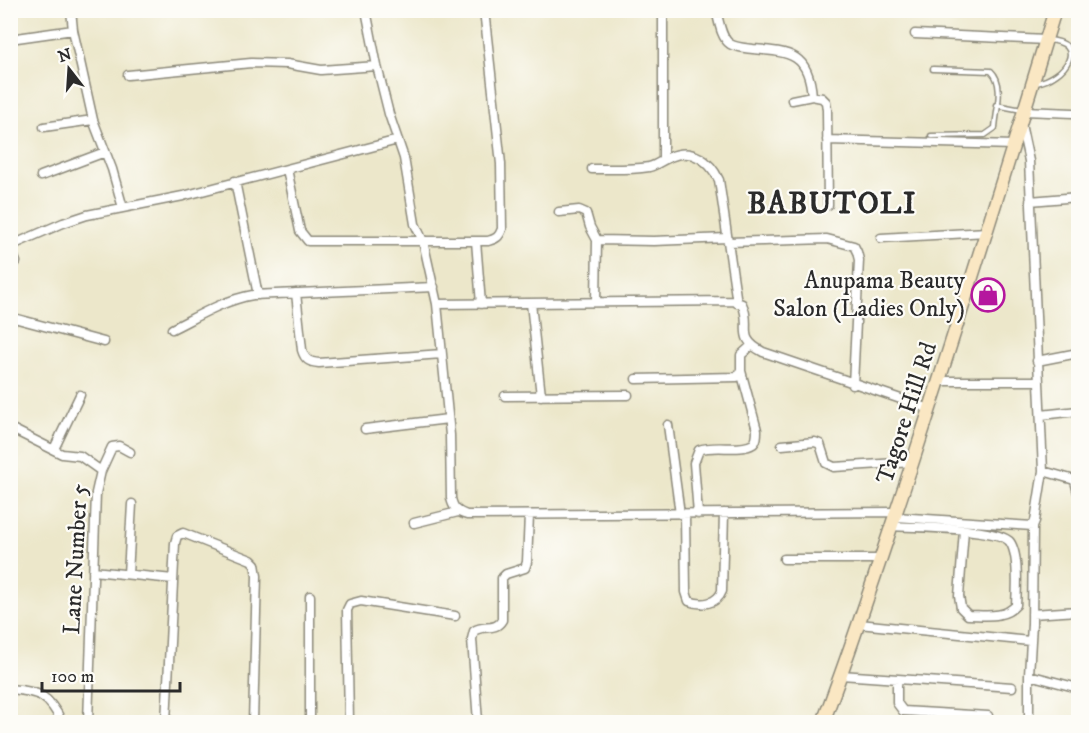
<svg xmlns="http://www.w3.org/2000/svg" width="1089" height="733" font-family="'IM FELL DW Pica',serif">
  <rect width="100%" height="100%" fill="#fdfcf7"/>
  <filter id="ink" filterUnits="userSpaceOnUse"><feTurbulence type="fractalNoise" baseFrequency=".0167" numOctaves="2"/><feDisplacementMap in="SourceGraphic" scale="12" xChannelSelector="R" yChannelSelector="G"/><feConvolveMatrix kernelMatrix="1 2 1 2 8 2 1 2 1" color-interpolation-filters="sRGB"/></filter>
  <filter id="wash" filterUnits="userSpaceOnUse"><feTurbulence type="fractalNoise" baseFrequency=".008" numOctaves="4" result="noise"/><feDisplacementMap in="SourceGraphic" scale="24" xChannelSelector="R" yChannelSelector="G"/><feGaussianBlur stdDeviation="1.35" result="paint"/><feColorMatrix in="noise" values="0 0 0 0 0 0 0 0 0 0 0 0 0 0 0 0 0 1.4 0 .05"/><feComposite in="paint" operator="in"/></filter>
  <g filter="url(#wash)">
    <rect width="100%" height="100%" fill="#ece7ca"/>
  </g>
  <g filter="url(#ink)">
    <g fill="none" stroke-linecap="round" stroke-linejoin="round">
      <g stroke="#8c897a" stroke-width="7">
        <path id="lane" d="M 1036,83 C 1066,78 1089,42 1047,40
          M 996,105 L 1022,110
          M 931,136 L 985,135 L 995,128 C 996,111 1005,84 991,71 L 933,69"/>
      </g>
      <g stroke="#8c897a" stroke-width="11">
        <path id="street" d="M 71,10 L 73,30
          M 366,10 L 377,66 L 389,114 L 404,158 L 415,224 L 423,241 L 437,304 L 450,435 L 451,498 C 453,508 457,512 467,515 L 896,512
          M 663,10 L 663,160
          M 716,10 C 719,21 721,38 730,44 C 737,48 746,48 753,49 C 791,52 809,54 812,96
          M 915,34 L 1046,40
          M 10,39 L 73,30 L 93,120 L 112,169 L 123,208
          M 128,75 L 251,63 L 287,64 L 321,70 L 377,66
          M 792,100 L 812,96 L 822,98 L 826,102 L 827,110 L 828,205
          M 1024,111 L 1073,113
          M 1021,124 L 1029,161 L 1043,471
          M 44,127 L 93,120
          M 827,140 L 1014,145
          M 287,169 L 300,231 L 308,241 L 488,241 C 496,239 499,237 502,229 L 501,164 L 484,10
          M 592,169 C 610,169 630,170 649,167 C 657,165 662,160 670,157 C 692,147 710,161 719,180 L 737,303
          M 41,176 L 105,152
          M 235,181 L 258,295
          M 1030,201 L 1078,197
          M 559,212 L 579,210 L 586,213 L 590,227 L 597,240
          M 881,238 L 987,232
          M 476,241 L 481,304
          M 728,242 L 827,239 L 854,246 L 857,252 L 859,260 L 853,385
          M 10,246 L 63,223 L 87,215 L 183,196 L 398,140
          M 10,247 L 16,262 L 10,269
          M 296,293 L 302,350 C 305,360 309,362 319,363 L 442,354
          M 596,302 L 597,240 L 654,241 L 727,238
          M 531,303 L 541,396
          M 437,304 L 734,301 L 742,304 C 753,327 734,337 763,352 L 930,409
          M 10,317 L 104,342
          M 172,329 C 198,316 224,300 253,295 L 434,287
          M 1037,361 L 1078,353
          M 636,379 L 737,377 L 741,371 L 741,355 L 751,346
          M 939,381 L 1038,381
          M 505,396 L 628,395
          M 1041,415 L 1078,411
          M 668,425 L 680,514
          M 10,428 L 62,454 L 80,456 L 101,471
          M 365,429 L 448,419
          M 782,445 L 815,442 L 820,444 L 826,463 L 834,467 L 913,462
          M 54,449 L 80,395
          M 1075,481 L 1078,493
          M 685,514 L 686,592 L 689,601 C 702,606 717,604 722,591 L 724,513
          M 698,514 L 694,463 L 699,450 C 714,444 741,452 753,444 C 757,441 757,435 757,430 L 741,371
          M 896,517 L 1033,526 L 1032,624 L 1029,675 L 1078,688
          M 414,523 L 458,512
          M 892,526 C 913,528 999,527 1010,542 C 1019,555 1017,589 1016,605 C 1004,619 985,615 968,615 L 961,608 L 959,596 L 964,530
          M 1033,526 L 1035,521 L 1043,471 L 1078,481
          M 784,559 L 881,559
          M 93,571 L 173,579
          M 128,574 L 132,504
          M 310,596 L 310,722
          M 1032,614 L 1078,611
          M 859,624 L 1030,641
          M 841,675 L 1012,687
          M 1029,675 L 1029,722
          M 897,679 L 897,703 L 903,711 L 988,716
          M 10,689 C 41,692 48,695 62,722
          M 88,722 L 96,493 L 101,471 L 112,447 L 119,446 L 130,452
          M 166,722 L 175,543 L 177,536 L 183,533 L 251,560 L 255,564 L 257,576 L 253,722
          M 349,722 L 347,610 L 350,604 L 361,601 L 455,616
          M 478,722 L 472,639 L 474,631 C 484,624 495,632 502,620 L 502,578 L 506,574 L 525,568 L 527,562 L 529,515"/>
      </g>
      <g stroke="#8c897a" stroke-width="15">
        <path id="secondary" d="M 823,722 C 855,639 882,554 910,470 C 960,317 1008,164 1055,10"/>
      </g>
      <use href="#lane" stroke="#fff" stroke-width="4"/>
      <use href="#street" stroke="#fff" stroke-width="8"/>
      <use href="#secondary" stroke="#fae7c3" stroke-width="12"/>
    </g>
  </g>
  <defs>
    <g id="shop-ring" transform="scale(1.725)"><circle r="9.5" fill="#fdfcf7" stroke="#b5179e" stroke-width="1.5"/><path d="M-5-2.5h2.3a2.7 3.5 0 0 1 5.4 0H5L5.5 6h-11ZM-1.5-2.5h3a1.5 2.3 0 0 0-3 0Z" fill="#b5179e"/></g>
  </defs>
  <g fill-rule="evenodd">
    <use href="#shop-ring" x="988" y="295"/>
  </g>
  <g text-anchor="middle" dominant-baseline="central" stroke-width="4.5" stroke-linejoin="round" paint-order="stroke">
    <g font-size="24" fill="#2b2b2b" stroke="#fdfcf7" text-anchor="end">
      <text x="965" y="281">Anupama Beauty<tspan x="965" dy="28">Salon (Ladies Only)</tspan></text>
    </g>
    <g font-size="24" fill="#2b2b2b" stroke="#fdfcf7">
      <text transform="translate(907 413) rotate(-72)">Tagore Hill Rd</text>
      <text transform="translate(76 559) rotate(-87)">Lane Number 5</text>
    </g>
    <g font-size="30" font-weight="bold" letter-spacing="1.5" fill="#2b2b2b" stroke="#fdfcf7">
      <text x="832" y="204">BABUTOLI</text>
    </g>
  </g>
  <rect width="1089" height="733" fill="none" stroke="#fdfcf7" stroke-width="36"/>
  <g transform="translate(69 69) rotate(343)" stroke="#fdfcf7" stroke-width="4.5" paint-order="stroke">
  <path d="M0-4.5L10 22L0 15L-10 22Z" fill="#2b2b2b"/>
  <text y="-9" font-size="16" font-weight="bold" text-anchor="middle" fill="#2b2b2b">N</text>
  </g>
  <path d="M42 682v9h138v-9" fill="none" stroke="#2b2b2b" stroke-width="3"/>
  <text x="51" y="682" font-size="18" fill="#2b2b2b" stroke="#fdfcf7" stroke-width="4.5" paint-order="stroke">100 m</text>
</svg>
